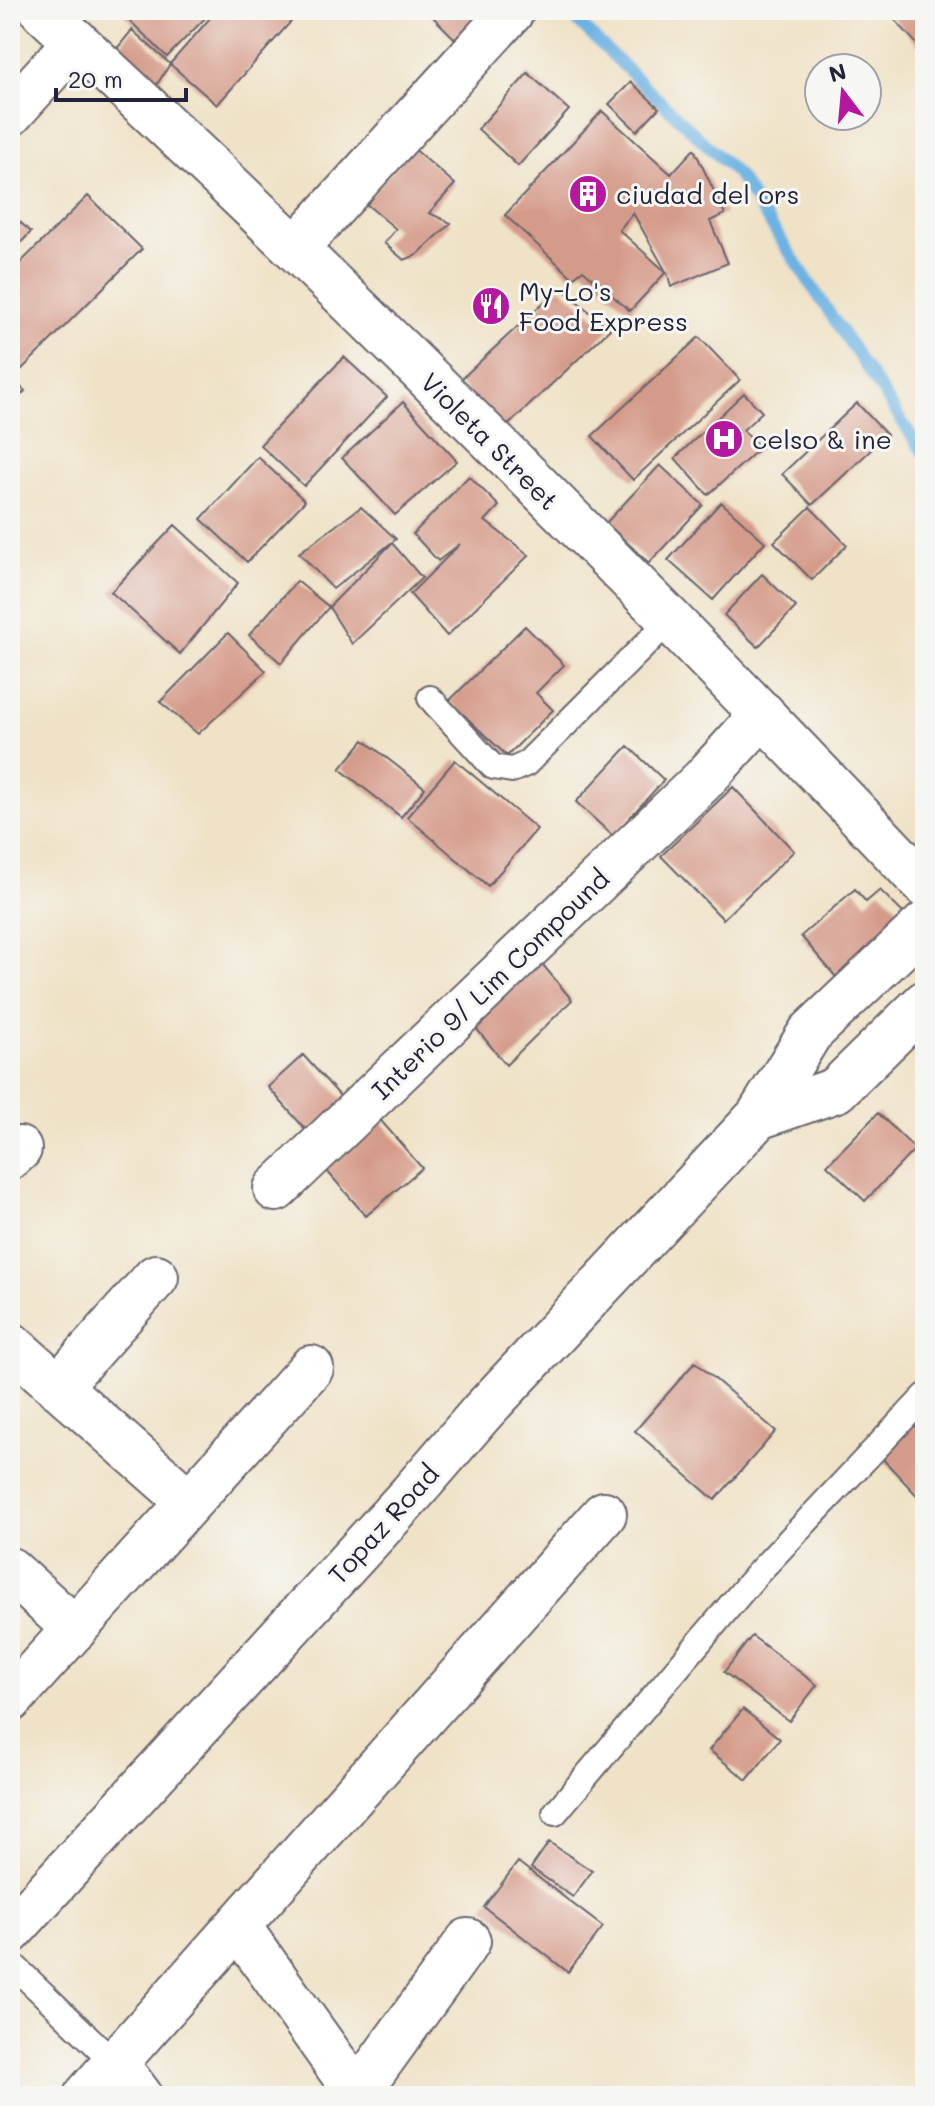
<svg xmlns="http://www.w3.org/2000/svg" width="935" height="2106" font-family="Mali,sans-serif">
  <rect width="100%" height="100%" fill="#f6f6f2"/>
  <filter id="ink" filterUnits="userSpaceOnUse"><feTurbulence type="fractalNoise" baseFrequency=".0125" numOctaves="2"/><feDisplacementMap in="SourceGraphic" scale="16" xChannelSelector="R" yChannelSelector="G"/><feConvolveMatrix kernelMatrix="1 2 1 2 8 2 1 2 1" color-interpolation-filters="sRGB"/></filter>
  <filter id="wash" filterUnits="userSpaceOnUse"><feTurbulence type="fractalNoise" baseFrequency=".006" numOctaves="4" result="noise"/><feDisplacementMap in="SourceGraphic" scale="32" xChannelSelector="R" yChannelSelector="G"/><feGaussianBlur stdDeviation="1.8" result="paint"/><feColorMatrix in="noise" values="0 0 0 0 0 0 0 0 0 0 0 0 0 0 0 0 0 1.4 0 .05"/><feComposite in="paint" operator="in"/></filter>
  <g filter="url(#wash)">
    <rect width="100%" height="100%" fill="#efe2c6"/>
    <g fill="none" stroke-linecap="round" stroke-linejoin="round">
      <path stroke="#6db2e3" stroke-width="12" d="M 565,10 L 737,174 L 925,456"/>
    </g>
    <g id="blocks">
      <path fill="#d59b8a" d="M 119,10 L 213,10 L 167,57 Z
        M 217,10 L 285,10 L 294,18 L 217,105 L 170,64 Z
        M 426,10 L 495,10 L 464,48 Z
        M 886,10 L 925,10 L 925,53 Z
        M 132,30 L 170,64 L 154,89 L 111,56 Z
        M 528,73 L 569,110 L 518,166 L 478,129 Z
        M 631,82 L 659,108 L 637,131 L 609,104 Z
        M 602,111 L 671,174 L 694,149 L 725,214 L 710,221 L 728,263 L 671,287 L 668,275 L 633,213 L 619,230 L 666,272 L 630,311 L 583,270 L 573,278 L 505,215 Z
        M 412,147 L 455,184 L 429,213 L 451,223 L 417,255 L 404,260 L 384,243 L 396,229 L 365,203 Z
        M 88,196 L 142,249 L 13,378 L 10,375 L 10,273 Z
        M 10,213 L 31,232 L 10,254 Z
        M 560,287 L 610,329 L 502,431 L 458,382 Z
        M 699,337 L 740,380 L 633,480 L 592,436 Z
        M 344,357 L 387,397 L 304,486 L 260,445 Z
        M 10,377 L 25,391 L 10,407 Z
        M 744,393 L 762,412 L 743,430 L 760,448 L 708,495 L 675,458 Z
        M 403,402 L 457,461 L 395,515 L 342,458 Z
        M 857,403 L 887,435 L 812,505 L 782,474 Z
        M 258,457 L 305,501 L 247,562 L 201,519 Z
        M 660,465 L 703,505 L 649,563 L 606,523 Z
        M 469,476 L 499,506 L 485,521 L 529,555 L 447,636 L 410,594 L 460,544 L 438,561 L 413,534 Z
        M 721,502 L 765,542 L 713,600 L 668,560 Z
        M 361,507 L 396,539 L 333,589 L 299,553 Z
        M 810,507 L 847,545 L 812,580 L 774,542 Z
        M 175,525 L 238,583 L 180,654 L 111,592 Z
        M 392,543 L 422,578 L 352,644 L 329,607 Z
        M 762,574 L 796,607 L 758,647 L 724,615 Z
        M 297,581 L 329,607 L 281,663 L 249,635 Z
        M 525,626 L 564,665 L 536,693 L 553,710 L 507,756 L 449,701 Z
        M 228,633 L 266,671 L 198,734 L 160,702 Z
        M 364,740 L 425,788 L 401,817 L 340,769 Z
        M 628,746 L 664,780 L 613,836 L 576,802 Z
        M 455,760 L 537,829 L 488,886 L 407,817 Z
        M 733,787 L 794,851 L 723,919 L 661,856 Z
        M 855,889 L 866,902 L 880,890 L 904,914 L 836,977 L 801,936 Z
        M 538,959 L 572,1000 L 506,1065 L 471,1022 Z
        M 303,1055 L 351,1108 L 315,1140 L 268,1087 Z
        M 878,1113 L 915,1149 L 865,1201 L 827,1165 Z
        M 376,1115 L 422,1168 L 366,1216 L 320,1163 Z
        M 695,1362 L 776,1431 L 715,1500 L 635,1431 Z
        M 912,1423 L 925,1437 L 925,1504 L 879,1455 Z
        M 752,1636 L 817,1685 L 789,1721 L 724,1672 Z
        M 743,1709 L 780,1739 L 747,1780 L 709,1750 Z
        M 549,1842 L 592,1871 L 573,1897 L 531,1868 Z
        M 518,1862 L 603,1927 L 568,1972 L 484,1907 Z"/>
    </g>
  </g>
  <g filter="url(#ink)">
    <use href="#blocks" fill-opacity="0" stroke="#6a656c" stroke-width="2"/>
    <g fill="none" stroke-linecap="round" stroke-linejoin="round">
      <g stroke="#6a656c" stroke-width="28">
        <path id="lane" d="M 430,698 L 493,767 L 512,770 L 526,764 L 670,620
          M 555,1813 L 756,1575 L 925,1396
          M 10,1962 L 116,2064"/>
      </g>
      <g stroke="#6a656c" stroke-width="48">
        <path id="street" d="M 10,114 L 76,41
          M 296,248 L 511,12
          M 758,1117 L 836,1090 L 925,1003
          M 10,1157 L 19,1149
          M 276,1189 L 704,779 L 763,714
          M 10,1344 L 189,1502
          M 58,1387 L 156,1277
          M 10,1570 L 75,1629
          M 10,1700 L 311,1368
          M 238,1926 L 359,2096
          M 10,1932 L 412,1493 L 482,1412 L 758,1117 L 810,1033 L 925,924
          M 116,2064 L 140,2096
          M 357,2094 L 468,1941
          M 86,2096 L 604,1514"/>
      </g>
      <g stroke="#6a656c" stroke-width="48">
        <path id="secondary" d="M 42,10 C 347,291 641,584 925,885"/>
      </g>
      <use href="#lane" stroke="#fff" stroke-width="24"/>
      <use href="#street" stroke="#fff" stroke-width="44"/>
      <use href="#secondary" stroke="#fff" stroke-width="44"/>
    </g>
  </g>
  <defs>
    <g id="building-disc" transform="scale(2)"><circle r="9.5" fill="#b5179e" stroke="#f6f6f2"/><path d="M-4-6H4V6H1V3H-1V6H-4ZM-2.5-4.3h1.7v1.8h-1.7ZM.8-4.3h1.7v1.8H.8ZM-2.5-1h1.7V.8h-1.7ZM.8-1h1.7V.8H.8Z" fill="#fff"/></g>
    <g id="restaurant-disc" transform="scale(2)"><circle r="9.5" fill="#b5179e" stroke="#f6f6f2"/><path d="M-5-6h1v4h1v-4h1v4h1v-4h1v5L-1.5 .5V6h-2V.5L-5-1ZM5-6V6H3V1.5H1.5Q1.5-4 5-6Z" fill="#fff"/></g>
    <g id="hospital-disc" transform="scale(2)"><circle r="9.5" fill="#b5179e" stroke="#f6f6f2"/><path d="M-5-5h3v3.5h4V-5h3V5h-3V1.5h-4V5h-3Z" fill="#fff"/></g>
  </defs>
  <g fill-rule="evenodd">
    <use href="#building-disc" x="588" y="194"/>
    <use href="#restaurant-disc" x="491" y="306"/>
    <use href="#hospital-disc" x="724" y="439"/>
  </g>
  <g text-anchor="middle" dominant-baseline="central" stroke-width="6" stroke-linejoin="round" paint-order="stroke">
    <g font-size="26" fill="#22223b" stroke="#f6f6f2" text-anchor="start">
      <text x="616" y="194">ciudad del ors</text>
      <text x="519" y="291">My-Lo's<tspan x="519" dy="30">Food Express</tspan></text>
      <text x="752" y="439">celso &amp; ine</text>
    </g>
    <g font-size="26" fill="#22223b" stroke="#f6f6f2">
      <text transform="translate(490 441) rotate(45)">Violeta Street</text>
      <text transform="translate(490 984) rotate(-44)">Interio 9/ Lim Compound</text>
      <text transform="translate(383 1524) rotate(-48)">Topaz Road</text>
    </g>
  </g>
  <rect width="935" height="2106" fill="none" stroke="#f6f6f2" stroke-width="40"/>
  <g transform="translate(843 92) rotate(344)"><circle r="38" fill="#f6f6f2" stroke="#a1a1a9" stroke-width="2"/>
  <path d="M0-6L14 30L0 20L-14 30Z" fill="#b5179e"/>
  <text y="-12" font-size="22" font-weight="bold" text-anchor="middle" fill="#22223b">N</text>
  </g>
  <path d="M56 88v12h130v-12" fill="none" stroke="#22223b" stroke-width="4"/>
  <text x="68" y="88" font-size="24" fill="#22223b" stroke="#f6f6f2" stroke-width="6" paint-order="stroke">20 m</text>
</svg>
